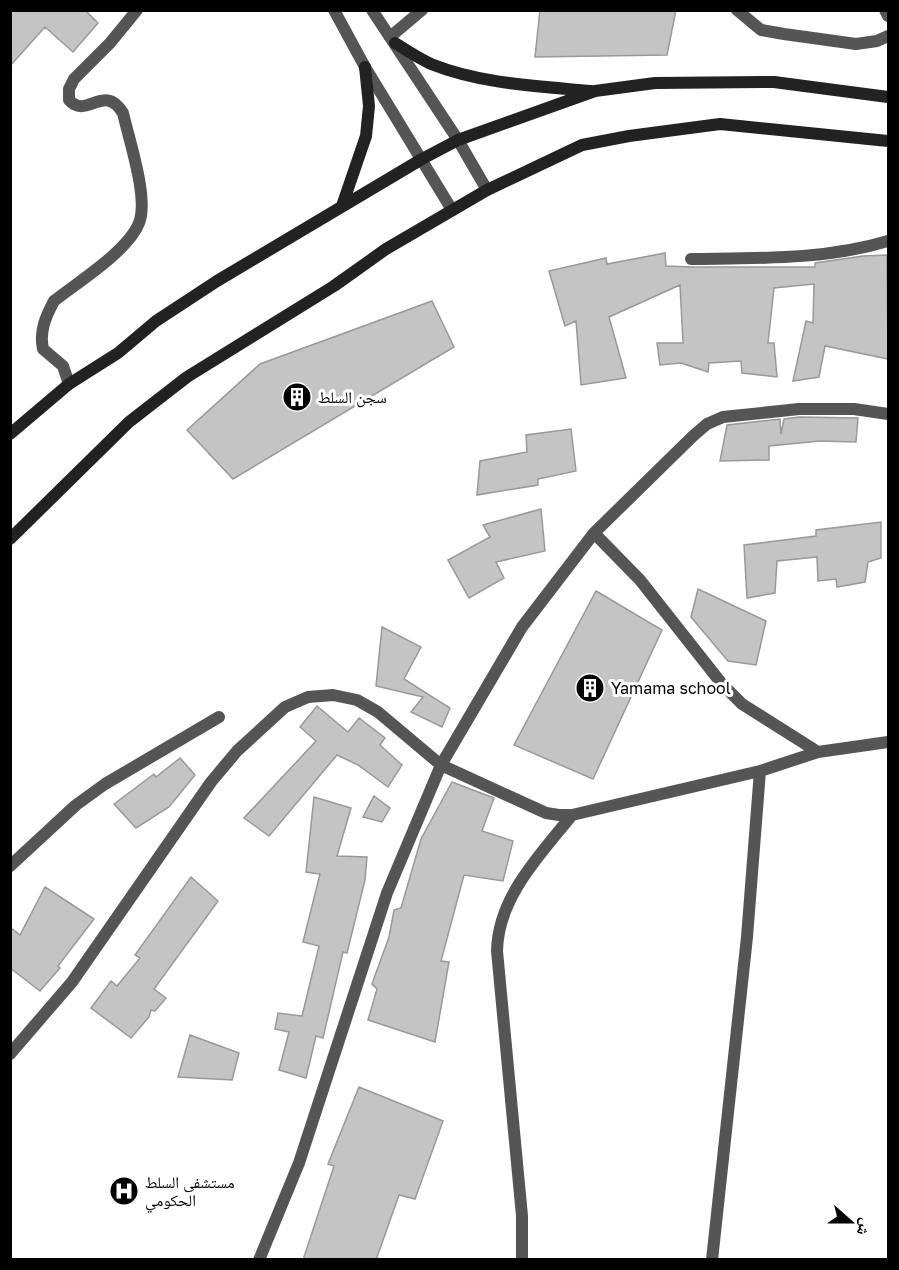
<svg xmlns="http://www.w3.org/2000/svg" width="899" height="1270" font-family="'Golos Text','Noto Naskh Arabic',sans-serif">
  <rect width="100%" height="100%" fill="#fff"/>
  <path fill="#c4c4c4" stroke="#999" stroke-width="1.5" d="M 10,10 L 85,10 L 98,23 L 73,52 L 45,27 L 10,66 Z
    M 540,10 L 676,10 L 667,55 L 535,57 Z
    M 665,253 L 666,266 L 691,267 L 815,267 L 815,263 L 863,256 L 887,255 L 888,359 L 825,346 L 819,377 L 793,381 L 806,321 L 813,323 L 814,284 L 774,288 L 768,343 L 774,343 L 777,377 L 742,373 L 741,361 L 709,363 L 708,372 L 681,363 L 660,365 L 657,343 L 683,343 L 680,285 L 609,317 L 626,378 L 581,385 L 576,321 L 565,326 L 549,271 L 606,258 L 607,264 Z
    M 432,301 L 454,347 L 233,479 L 187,430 L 260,364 Z
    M 799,417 L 858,418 L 856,442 L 820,441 L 769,446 L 769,460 L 720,461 L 727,425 L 780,419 L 781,434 L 784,419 Z
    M 571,429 L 576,471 L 538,479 L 538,485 L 477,495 L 480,461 L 527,452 L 526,435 Z
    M 541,509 L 545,551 L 496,562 L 504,578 L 469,598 L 448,560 L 490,537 L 483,525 Z
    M 881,522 L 881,558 L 868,562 L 865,582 L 837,587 L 836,579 L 818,581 L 817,557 L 777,561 L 775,593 L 747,598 L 744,545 L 816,536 L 816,530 Z
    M 698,589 L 766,621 L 756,665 L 728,661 L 691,617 Z
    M 596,591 L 662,630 L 593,779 L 514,745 Z
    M 382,627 L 421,647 L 404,679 L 450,708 L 442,727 L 411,712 L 423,697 L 376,686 Z
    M 317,706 L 348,732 L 359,718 L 385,738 L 380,745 L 402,765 L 388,787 L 358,765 L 337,755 L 269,836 L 244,818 L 316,741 L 300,727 Z
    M 180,758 L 195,775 L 169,807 L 136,828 L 114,804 L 154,774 L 156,777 Z
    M 452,782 L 494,798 L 482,831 L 513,841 L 503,881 L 464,875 L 441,961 L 449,962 L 435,1042 L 368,1020 L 377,989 L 372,984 L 389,937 L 394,910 L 401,908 L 421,839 Z
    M 374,796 L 390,808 L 382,822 L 363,817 Z
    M 314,797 L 351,808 L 337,856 L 367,857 L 365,880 L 347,953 L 343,952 L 323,1038 L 316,1036 L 306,1078 L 279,1070 L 289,1032 L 275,1029 L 278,1013 L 302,1016 L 319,946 L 303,942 L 320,874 L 306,872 Z
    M 191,877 L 218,901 L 154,989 L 166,998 L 155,1011 L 151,1010 L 149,1017 L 131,1038 L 91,1008 L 111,981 L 117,986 L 140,958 L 135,955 Z
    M 45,887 L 94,919 L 58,966 L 60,968 L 40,991 L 10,968 L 10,927 L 20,935 Z
    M 190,1035 L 239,1053 L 232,1080 L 178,1077 Z
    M 359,1087 L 443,1121 L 415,1199 L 399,1195 L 376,1260 L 303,1260 L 334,1166 L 328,1164 Z"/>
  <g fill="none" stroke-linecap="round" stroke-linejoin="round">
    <path stroke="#555" stroke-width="12" d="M 737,10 L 761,30 L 784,34 L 856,44 L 877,41 L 888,36
      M 885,10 L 888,16
      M 390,37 L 422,10
      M 69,384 L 63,366 L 43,349 C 39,331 46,316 54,301 C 78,282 128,251 139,223 C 149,199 129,140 123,113 C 104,82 87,120 69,100 L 69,89 L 74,79 L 110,43 L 137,10"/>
    <path stroke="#555" stroke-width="12" d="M 691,259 C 757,258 825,260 888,241
      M 594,533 L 640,580 L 722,684 L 742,704 L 818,752
      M 10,866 L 76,805 L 105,784 L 219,717
      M 10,1054 L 72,982 L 211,782 L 237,751 L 285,707 L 308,697 L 333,695 L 357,700 L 378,712 L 441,765 L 546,813 L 559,815 L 572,815 L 760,771 L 818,752 L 888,742
      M 259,1260 L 299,1163 L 387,893 L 441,765 L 522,627 L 594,533 L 693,436 L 707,424 L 723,417 L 799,409 L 854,409 L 888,414
      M 522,1260 L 522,1216 L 497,951 C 498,897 540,855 572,815
      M 712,1260 L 747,937 L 760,771"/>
    <path stroke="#555" stroke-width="12" d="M 334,10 L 365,67 L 452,210
      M 372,10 L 458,140 L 487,190"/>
    <path stroke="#222" stroke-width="12" d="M 395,43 C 406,50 418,58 431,64 C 481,84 537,86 591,91
      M 342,206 L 366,136 L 369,106 L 365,67
      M 10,434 L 69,384 L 118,353 L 156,321 L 217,281 L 422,159 L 458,140 L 595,91 L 655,83 L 774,82 L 888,97
      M 10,539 L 129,422 L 187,377 L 334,286 L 386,249 L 487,190 L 582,145 L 629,136 L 720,124 L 888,141"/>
  </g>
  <defs>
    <g id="building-disc" transform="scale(1.5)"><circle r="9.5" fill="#000" stroke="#fff"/><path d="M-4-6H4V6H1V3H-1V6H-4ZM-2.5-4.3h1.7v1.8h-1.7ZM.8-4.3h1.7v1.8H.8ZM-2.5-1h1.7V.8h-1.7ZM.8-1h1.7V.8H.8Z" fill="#fff"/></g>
    <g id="hospital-disc" transform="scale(1.5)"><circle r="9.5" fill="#000" stroke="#fff"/><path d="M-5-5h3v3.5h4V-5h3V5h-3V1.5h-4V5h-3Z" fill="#fff"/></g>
  </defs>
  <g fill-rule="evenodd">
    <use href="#building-disc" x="297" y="397"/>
    <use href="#building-disc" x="590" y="688"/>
    <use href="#hospital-disc" x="124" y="1191"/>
  </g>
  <g text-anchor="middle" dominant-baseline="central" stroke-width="6" stroke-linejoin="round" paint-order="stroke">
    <g font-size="16" fill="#000" stroke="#fff" text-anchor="start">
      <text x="318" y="397">سجن السلط</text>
      <text x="611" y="688">Yamama school</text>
      <text x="145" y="1182">مستشفى السلط<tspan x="145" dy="18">الحكومي</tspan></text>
    </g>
  </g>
  <rect width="899" height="1270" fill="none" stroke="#000000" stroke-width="24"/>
  <g transform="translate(851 1222) rotate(111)" stroke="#ffffff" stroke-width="4.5" paint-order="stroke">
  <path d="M0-4.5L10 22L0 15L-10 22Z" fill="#000000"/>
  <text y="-9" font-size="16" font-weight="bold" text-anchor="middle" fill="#000000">ش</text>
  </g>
</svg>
